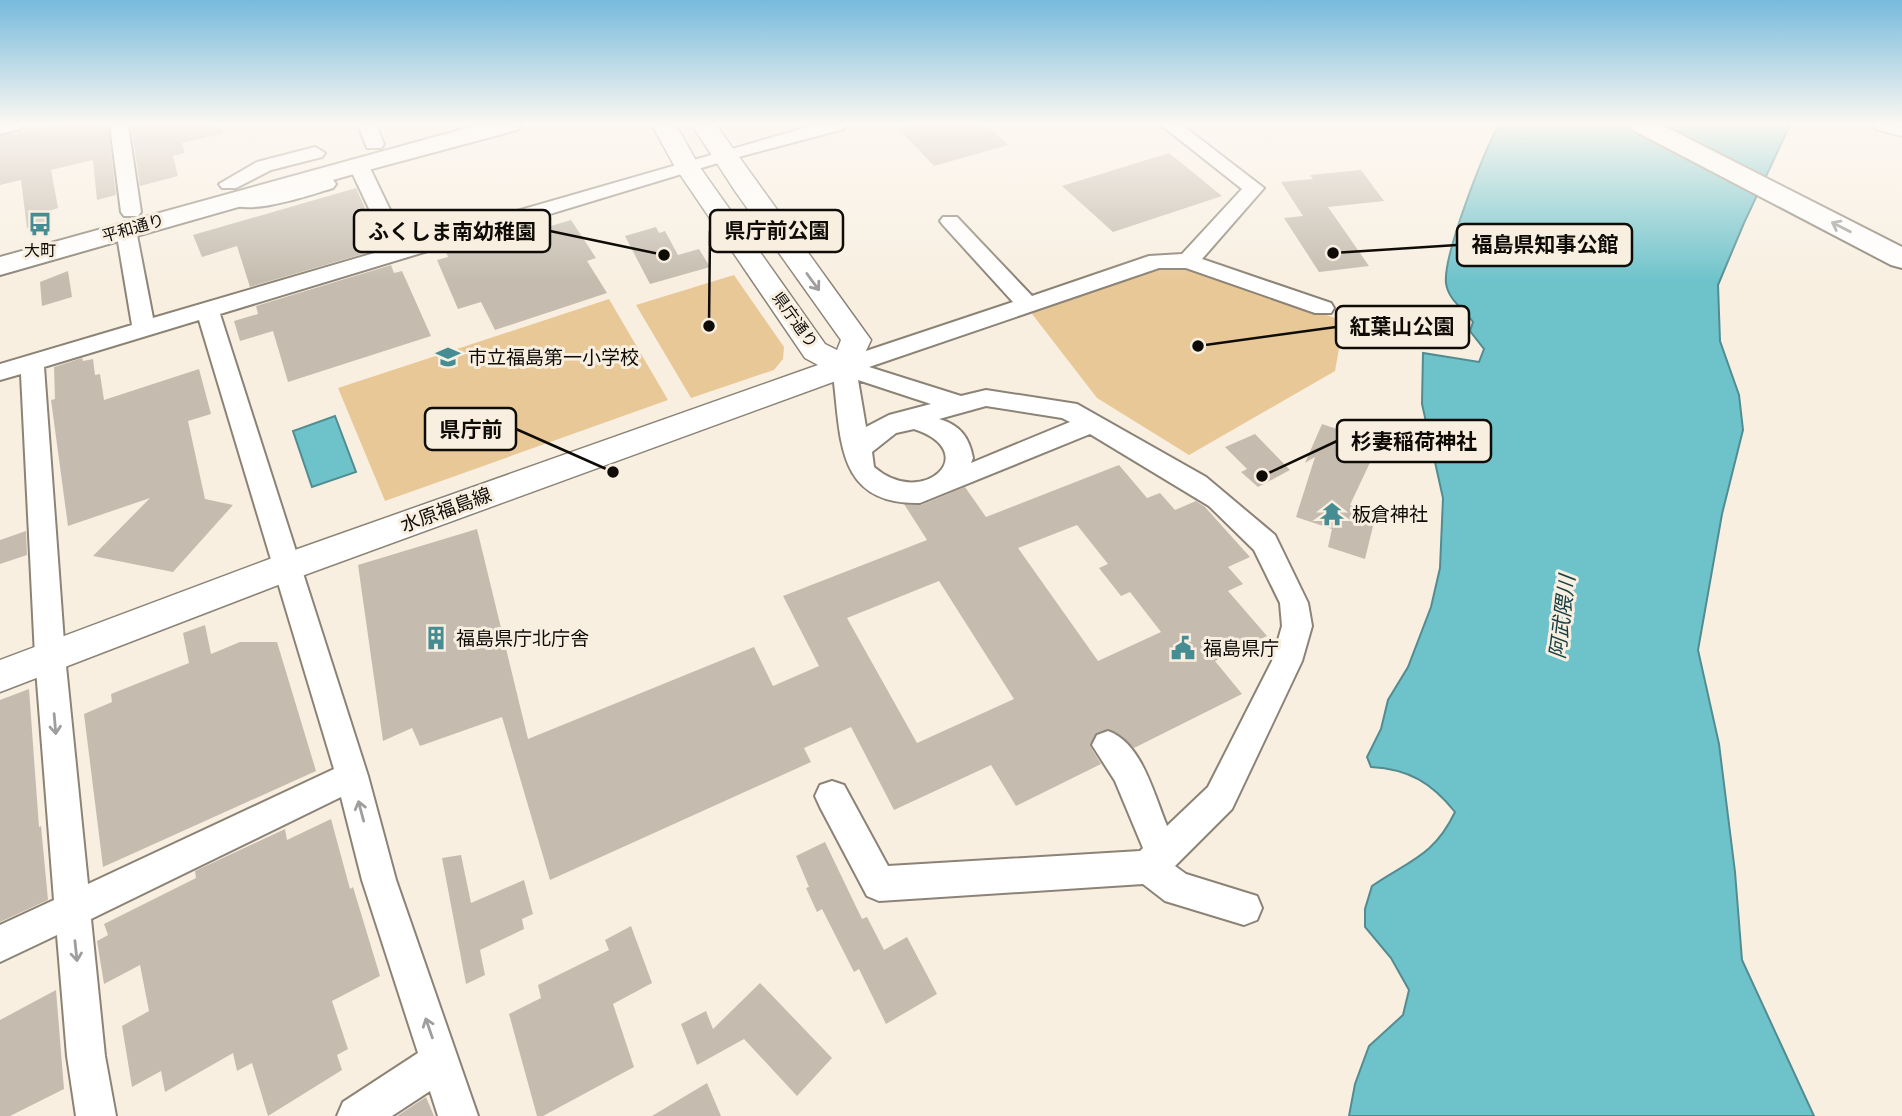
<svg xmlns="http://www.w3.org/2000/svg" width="1902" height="1116" font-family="Helvetica,'Noto Sans JP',sans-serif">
  <rect width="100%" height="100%" fill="#f8efe1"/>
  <path fill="#e9c898" d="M 1159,267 L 1187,267 L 1344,321 L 1335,371 L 1189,455 L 1097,398 L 1029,310 Z
    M 734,275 L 784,347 L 783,359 L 774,370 L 691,398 L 636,305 Z
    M 609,299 L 668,400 L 385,501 L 338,388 Z"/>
  <path fill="#6ec3cb" stroke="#528c90" stroke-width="2" d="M 1499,125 L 1790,125 L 1744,223 L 1718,285 L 1720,341 L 1739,395 L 1743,430 L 1722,514 L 1698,650 L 1719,744 L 1735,872 L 1742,960 L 1814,1116 L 1349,1116 L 1355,1084 L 1369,1046 L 1403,1015 L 1409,990 L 1391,958 L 1365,927 L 1365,909 L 1372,886 C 1410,860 1434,856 1455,812 C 1432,783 1409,769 1371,767 L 1367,757 L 1381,729 L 1388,700 L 1408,667 L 1431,607 L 1440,568 L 1443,498 L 1422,404 L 1423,353 L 1479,362 L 1484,349 L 1470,331 L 1473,322 C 1464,309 1448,300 1446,283 C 1443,255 1484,151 1499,125 Z
    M 335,416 L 356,472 L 312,487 L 293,431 Z"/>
  <path fill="#c5bcaf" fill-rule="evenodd" d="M 54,125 L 108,125 L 116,195 L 97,200 L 93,160 L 51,170 L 58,208 L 49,211 L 51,221 L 27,228 L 21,180 L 0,185 L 0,136 Z
    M 131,125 L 222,125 L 223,133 L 182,143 L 185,153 L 173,156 L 178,176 L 140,186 Z
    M 895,125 L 987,125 L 1008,145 L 934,166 Z
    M 1169,153 L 1222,196 L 1113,232 L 1062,186 Z
    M 1361,170 L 1384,201 L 1328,207 L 1369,266 L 1319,272 L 1284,218 L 1303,216 L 1281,182 L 1313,179 L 1310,175 Z
    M 356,188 L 383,248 L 250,287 L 237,246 L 202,257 L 193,235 Z
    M 571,220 L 596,258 L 587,261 L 607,293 L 495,330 L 481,302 L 458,309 L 437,260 L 448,257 L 446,251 L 477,242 L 480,247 Z
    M 656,227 L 659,233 L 665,231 L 678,255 L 699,249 L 710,267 L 650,284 L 625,236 Z
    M 391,265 L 394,273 L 402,271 L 431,336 L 288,382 L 273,331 L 240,341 L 234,321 L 258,314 L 256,306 Z
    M 68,271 L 72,297 L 42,306 L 40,282 Z
    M 82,358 L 83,361 L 93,359 L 95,375 L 100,374 L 104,400 L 199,369 L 211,414 L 188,421 L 205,499 L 233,505 L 173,572 L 93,556 L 150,498 L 68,526 L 51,400 L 55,399 L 54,367 Z
    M 1322,424 L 1343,431 L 1340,439 L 1374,454 L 1350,505 L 1367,511 L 1366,515 L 1375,518 L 1365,559 L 1328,547 L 1332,529 L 1296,517 L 1315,457 L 1305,463 Z
    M 1255,434 L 1290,470 L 1258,487 L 1241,472 L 1247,469 L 1225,447 Z
    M 1119,465 L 1147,498 L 1160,493 L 1175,510 L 1196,501 L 1205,507 L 1250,557 L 1228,567 L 1243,584 L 1228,591 L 1267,636 L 1215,661 L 1242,694 L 1134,748 L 1109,729 L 1096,733 L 1090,746 L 1101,764 L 1016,806 L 991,765 L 894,810 L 851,727 L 804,748 L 811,762 L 550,880 L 502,717 L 420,746 L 412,728 L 383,741 L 358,565 L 477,529 L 528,739 L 754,647 L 773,686 L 819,666 L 783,596 L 927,540 L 904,504 L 921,505 L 965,487 L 986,517 ZM 1077,525 L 1108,564 L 1099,568 L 1121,596 L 1130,592 L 1161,632 L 1098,661 L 1018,548 ZM 939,581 L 1014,699 L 917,743 L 847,618 Z
    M 26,531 L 27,555 L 0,564 L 0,540 Z
    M 205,625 L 211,654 L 240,642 L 277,642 L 316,771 L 103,867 L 84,714 L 112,702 L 111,694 L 189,663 L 183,633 Z
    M 29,689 L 39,827 L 41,826 L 48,900 L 0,922 L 0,700 Z
    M 331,819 L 350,889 L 353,887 L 380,976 L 332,1001 L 348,1049 L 337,1055 L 342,1070 L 268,1116 L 252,1063 L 237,1071 L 233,1053 L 165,1092 L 161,1071 L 132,1087 L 122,1026 L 149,1011 L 140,965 L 104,984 L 97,941 L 108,935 L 104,924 L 196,878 L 195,871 L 227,856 L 285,829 L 287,840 Z
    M 825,842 L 862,919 L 867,917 L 884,950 L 907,937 L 937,994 L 886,1024 L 859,969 L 854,972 L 822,909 L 817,912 L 806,888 L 809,887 L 796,856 Z
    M 461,855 L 471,903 L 524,880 L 533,914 L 522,919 L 524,929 L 480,950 L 485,975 L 466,984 L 442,858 Z
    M 631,926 L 652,983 L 613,1004 L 634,1067 L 543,1116 L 537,1116 L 509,1014 L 541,998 L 538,985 L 609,950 L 605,940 Z
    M 760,983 L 832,1058 L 797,1096 L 744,1039 L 697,1065 L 681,1024 L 706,1011 L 713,1029 Z
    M 56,990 L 64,1089 L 10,1116 L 0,1116 L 0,1020 Z
    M 707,1083 L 721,1116 L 652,1116 Z
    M 426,1097 L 434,1116 L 397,1116 Z"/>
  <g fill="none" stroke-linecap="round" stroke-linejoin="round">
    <g stroke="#8b8376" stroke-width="4">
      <path id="minor" d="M 0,125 L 22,125 L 20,129 L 0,134 Z
        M 110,125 L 128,125 L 141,212 L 138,216 L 124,216 L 121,212 Z
        M 358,125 L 376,125 L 384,144 L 381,148 L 367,148 Z
        M 815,125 L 846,125 L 844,129 L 731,159 L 220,314 L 368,776 L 396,880 L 478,1116 L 438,1116 L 430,1091 L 392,1116 L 337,1116 L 343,1102 L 418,1053 L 362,880 L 341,797 L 91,919 L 105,1056 L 116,1116 L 76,1116 L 67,1056 L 57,935 L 0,962 L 0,925 L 54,900 L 35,656 L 21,374 L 0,380 L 0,364 L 132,325 L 116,230 L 119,226 L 133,226 L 136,230 L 153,318 L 388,249 L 348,164 L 351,160 L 365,160 L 368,164 L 406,243 ZM 199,320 L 334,769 L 88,884 L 65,656 L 44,367 Z
        M 1161,125 L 1182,125 L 1264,188 L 1202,259 L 1331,303 L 1334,308 L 1331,313 L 1315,313 L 1186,268 L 1159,268 L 869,367 L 961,396 L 986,390 L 1077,404 L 1206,477 L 1275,535 L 1308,603 L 1312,626 L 1302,661 L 1232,809 L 1175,866 L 1186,874 L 1257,896 L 1262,908 L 1257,920 L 1244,925 L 1165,901 L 1143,884 L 879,901 L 867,896 L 820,807 L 815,796 L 820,785 L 832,781 L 844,785 L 888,866 L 1140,851 L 1143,848 L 1115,781 L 1092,745 L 1097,735 L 1108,731 C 1142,743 1154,795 1167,826 L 1208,787 L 1272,661 L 1282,626 L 1280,603 L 1254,550 L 1209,506 L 1090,434 L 920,503 C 832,505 842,433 832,367 L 836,361 L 1013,302 L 943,225 L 940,221 L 943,217 L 957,217 L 1032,296 L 1149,256 L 1182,254 L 1242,189 ZM 858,380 L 931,404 L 889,415 L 866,427 ZM 986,406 L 1062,418 L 1070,422 L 971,463 L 973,458 C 969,437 960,425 939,419 ZM 914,429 C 984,452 923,510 874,467 L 872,452 L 896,433 Z
        M 315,147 L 325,153 L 322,157 L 271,170 L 236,188 L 222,188 L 219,184 L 257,162 Z
        M 326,178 L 333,180 L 336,184 L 333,188 C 310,195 240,220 223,199 L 233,193 L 263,195 Z"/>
    </g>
    <g stroke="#8b8376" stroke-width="3">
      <path id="major" d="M 652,125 L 676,125 L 699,166 L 825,344 L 837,350 L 841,340 L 735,191 L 692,125 L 716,125 L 871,340 L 855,374 L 299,577 L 0,692 L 0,660 L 275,557 L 818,365 L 805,358 L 675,167 Z
        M 1873,125 L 1902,125 L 1902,136 L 1877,130 Z"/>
    </g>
    <g stroke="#8b8376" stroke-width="4">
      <path id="highway" d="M 478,125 L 521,125 L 517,130 L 368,170 L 0,275 L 0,257 Z
        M 1629,125 L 1662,125 L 1902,247 L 1902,268 L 1891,265 L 1633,130 Z"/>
    </g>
    <use href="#minor" fill="#fff" fill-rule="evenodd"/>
    <use href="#major" fill="#fff" fill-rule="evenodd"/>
    <use href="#highway" fill="#fff" fill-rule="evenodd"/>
  </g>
  <defs><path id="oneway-shaft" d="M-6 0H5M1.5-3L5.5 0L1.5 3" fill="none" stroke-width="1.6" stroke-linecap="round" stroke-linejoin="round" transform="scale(1.75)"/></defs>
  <g stroke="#9f9e9c">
    <use href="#oneway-shaft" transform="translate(1841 227) rotate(-153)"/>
    <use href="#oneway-shaft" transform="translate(813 282) rotate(54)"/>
    <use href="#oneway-shaft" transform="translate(55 724) rotate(85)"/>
    <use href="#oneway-shaft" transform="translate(361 811) rotate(-105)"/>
    <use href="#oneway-shaft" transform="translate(76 951) rotate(84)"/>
    <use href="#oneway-shaft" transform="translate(429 1028) rotate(-109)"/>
  </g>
  <linearGradient id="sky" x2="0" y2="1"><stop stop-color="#77badc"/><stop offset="0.44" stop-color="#fcf8f2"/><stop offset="1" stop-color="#fcf8f2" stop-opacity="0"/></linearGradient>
  <rect width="1902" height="281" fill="url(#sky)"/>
  <defs>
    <g id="bus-bare" transform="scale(1.89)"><path d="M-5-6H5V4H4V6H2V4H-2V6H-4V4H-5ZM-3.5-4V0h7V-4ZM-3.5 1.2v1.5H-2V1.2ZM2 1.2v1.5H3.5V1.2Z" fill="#458d93" stroke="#f8efe1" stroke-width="2.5" paint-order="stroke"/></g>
    <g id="school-bare" transform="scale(1.89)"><path d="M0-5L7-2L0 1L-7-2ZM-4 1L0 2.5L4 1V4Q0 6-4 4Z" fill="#458d93" stroke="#f8efe1" stroke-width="2.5" paint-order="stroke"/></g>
    <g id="temple-bare" transform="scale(1.89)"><path d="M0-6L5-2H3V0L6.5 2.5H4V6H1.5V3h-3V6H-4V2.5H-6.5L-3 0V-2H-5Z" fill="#458d93" stroke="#f8efe1" stroke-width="2.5" paint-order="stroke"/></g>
    <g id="building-bare" transform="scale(1.89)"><path d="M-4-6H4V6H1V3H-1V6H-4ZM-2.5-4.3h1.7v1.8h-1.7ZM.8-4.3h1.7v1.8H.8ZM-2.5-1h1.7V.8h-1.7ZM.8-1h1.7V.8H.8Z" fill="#458d93" stroke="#f8efe1" stroke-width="2.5" paint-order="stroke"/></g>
    <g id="civic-bare" transform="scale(1.89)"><path d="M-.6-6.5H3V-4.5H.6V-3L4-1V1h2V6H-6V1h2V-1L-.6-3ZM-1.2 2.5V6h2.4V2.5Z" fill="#458d93" stroke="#f8efe1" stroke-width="2.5" paint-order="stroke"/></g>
  </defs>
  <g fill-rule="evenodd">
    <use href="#bus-bare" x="40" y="224"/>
    <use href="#school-bare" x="448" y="357"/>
    <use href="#temple-bare" x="1332" y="514"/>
    <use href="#building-bare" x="436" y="638"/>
    <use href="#civic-bare" x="1183" y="648"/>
  </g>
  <g text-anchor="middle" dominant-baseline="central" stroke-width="6" stroke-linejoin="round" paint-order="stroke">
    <g font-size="16" fill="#0f0c08" stroke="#f8efe1">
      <text transform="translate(133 228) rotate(-16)">平和通り</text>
      <text transform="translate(795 320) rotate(54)">県庁通り</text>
    </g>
    <g font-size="16" fill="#0f0c08" stroke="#f8efe1">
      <text x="40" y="250">大町</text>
    </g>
    <g font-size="19" fill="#0f0c08" stroke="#f8efe1" text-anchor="start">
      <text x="468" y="357">市立福島第一小学校</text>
      <text x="1352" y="514">板倉神社</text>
      <text x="456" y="638">福島県庁北庁舎</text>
      <text x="1203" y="648">福島県庁</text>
    </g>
    <g font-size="19" fill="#0f0c08" stroke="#f8efe1">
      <text transform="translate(446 510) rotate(-20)">水原福島線</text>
    </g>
    <g font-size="21" font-style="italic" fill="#173f43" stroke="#f8efe1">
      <text transform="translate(1562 617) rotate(-83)">阿武隈川</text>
    </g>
  </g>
  <path fill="none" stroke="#0f0c08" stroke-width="2.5" d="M709 326L710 231M664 255L550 231M1333 253L1457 245M1198 346L1336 327M613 472L516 429M1262 476L1337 441"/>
  <g fill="#0f0c08" stroke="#f8efe1" stroke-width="2.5">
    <circle cx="709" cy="326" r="7"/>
    <circle cx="664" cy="255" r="7"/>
    <circle cx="1333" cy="253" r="7"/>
    <circle cx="1198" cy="346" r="7"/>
    <circle cx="613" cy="472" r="7"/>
    <circle cx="1262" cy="476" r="7"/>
  </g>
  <g fill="#f8efe1" stroke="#0f0c08" stroke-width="2.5">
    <rect x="710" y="210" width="133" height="42" rx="7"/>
    <rect x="354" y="210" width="196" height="42" rx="7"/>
    <rect x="1457" y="224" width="175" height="42" rx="7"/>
    <rect x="1336" y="306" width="133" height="42" rx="7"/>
    <rect x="425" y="408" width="91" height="42" rx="7"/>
    <rect x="1337" y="420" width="154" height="42" rx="7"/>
  </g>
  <g font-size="21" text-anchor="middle" font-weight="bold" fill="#0f0c08">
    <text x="777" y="238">県庁前公園</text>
    <text x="452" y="239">ふくしま南幼稚園</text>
    <text x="1545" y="252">福島県知事公館</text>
    <text x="1402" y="334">紅葉山公園</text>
    <text x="471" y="437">県庁前</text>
    <text x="1414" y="449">杉妻稲荷神社</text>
  </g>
</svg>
